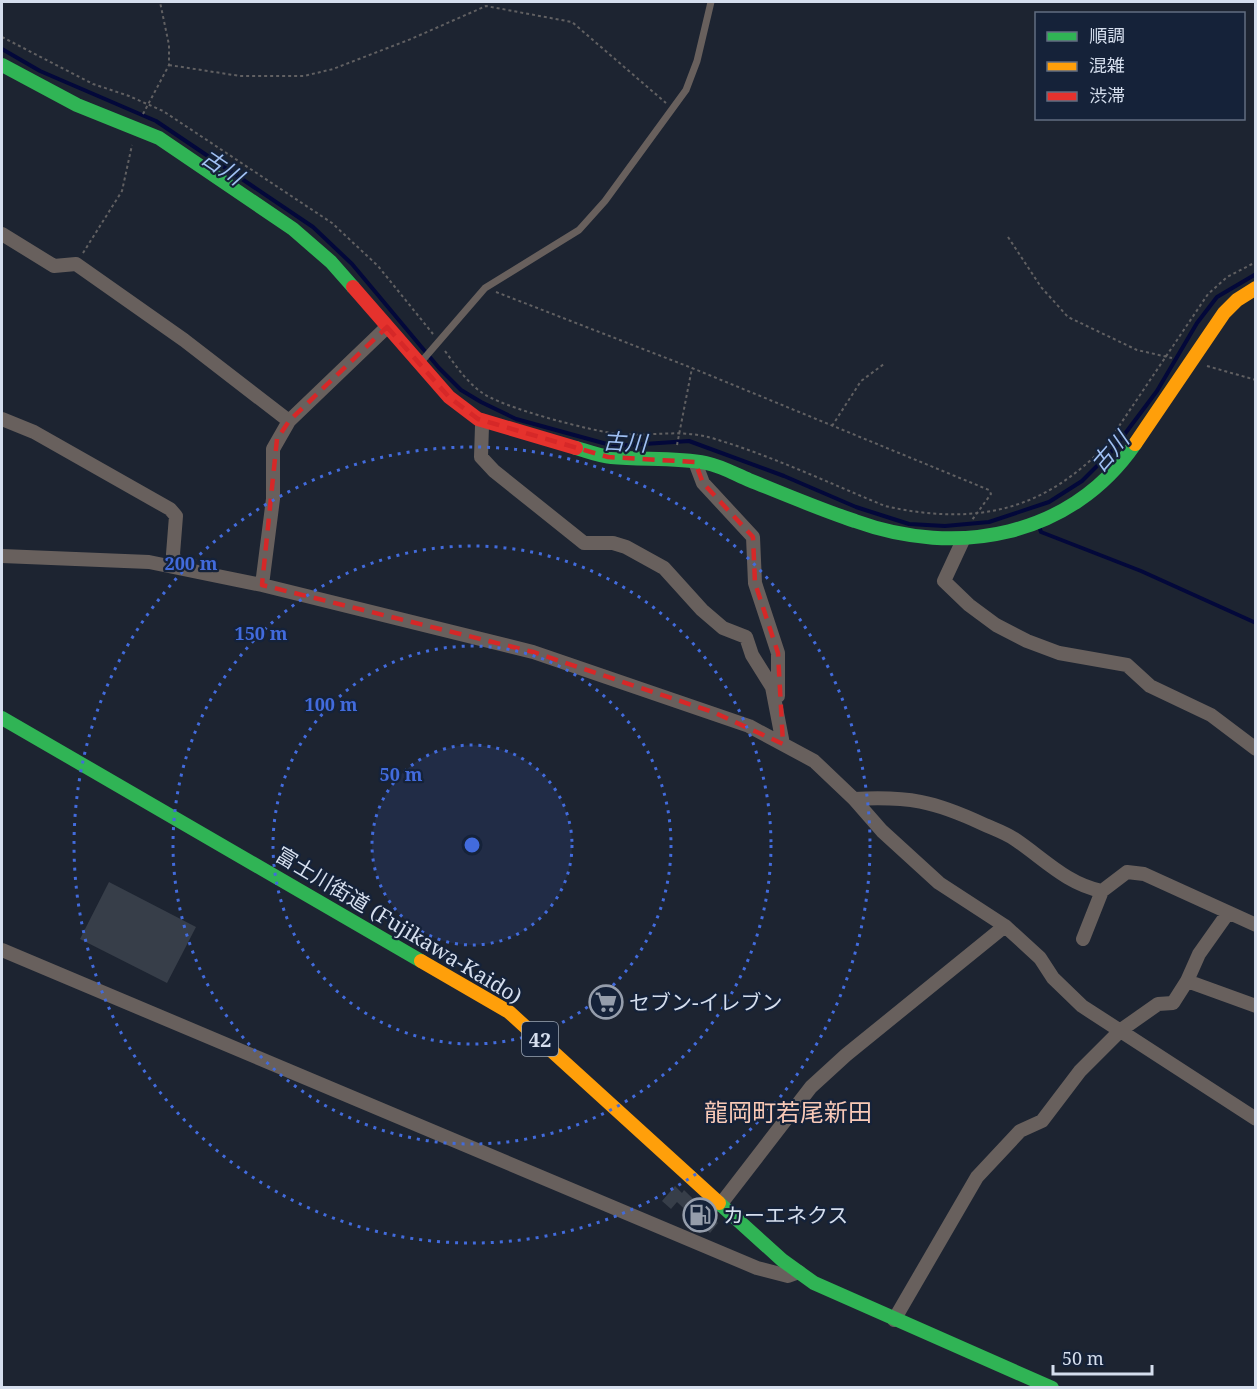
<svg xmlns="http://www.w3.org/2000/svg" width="1257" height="1389" font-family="'Noto Serif','Noto Sans JP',serif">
  <rect width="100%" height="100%" fill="#1d2431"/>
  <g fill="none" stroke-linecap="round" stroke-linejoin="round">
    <path stroke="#03083a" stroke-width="4" d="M 2,49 L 40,71 L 156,121 L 313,227 L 352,264 L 439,368 L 461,390 L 481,402 L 516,419 L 614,446 L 689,441 L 784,476 L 856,507 L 909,524 L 945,526 L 989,522 L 1049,502 L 1082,481 L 1112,451 L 1157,391 L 1197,323 L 1217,297 L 1256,274
      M 1039,526 L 1041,532 L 1141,571 L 1256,623"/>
  </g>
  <path fill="#373e49" d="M 109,882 L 196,927 L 167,983 L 80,939 Z
    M 675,1186 L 682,1193 L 684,1190 L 718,1223 L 710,1233 L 677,1202 L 671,1209 L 662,1201 Z"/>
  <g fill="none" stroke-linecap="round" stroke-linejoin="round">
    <path stroke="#616062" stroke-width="2" stroke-dasharray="3 3" stroke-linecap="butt" d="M 2,37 L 93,84 L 129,96 L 163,111 L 332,223 L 378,266 L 433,334
      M 169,65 L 240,76 L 304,76 L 333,69 L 411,39 L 486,6 L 572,22 L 666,103
      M 143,114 L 169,65 L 169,45 L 160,2
      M 1008,237 L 1041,287 L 1068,317 L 1137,350 L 1172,358
      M 83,253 L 122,191 L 132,145
      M 496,292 L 692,368 L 989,490 L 991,494 L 972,520
      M 445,351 C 456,366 466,381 481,392 C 500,407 593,432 620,434 C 654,437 680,428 715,439 C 772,456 829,483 885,506 C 974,526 1043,512 1107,444 L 1208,294 L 1227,277 L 1256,262
      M 1207,366 L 1256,380
      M 832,426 L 861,381 L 884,364
      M 677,445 L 692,368"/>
    <path stroke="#68605d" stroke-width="7" d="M 421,362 L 485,288 L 579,230 L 605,201 L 686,90 L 697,61 L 711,2"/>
    <path stroke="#68605d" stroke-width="14" d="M 2,234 L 54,266 L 76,264 L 184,340 L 289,421
      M 2,419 L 34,432 L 170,509 L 176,516 L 173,554 L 176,566
      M 482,426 L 481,457 L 494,471 L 584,543 L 613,543 L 626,547 L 664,568 L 702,610 L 723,628 L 746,637 L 752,655 L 772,687 L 783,744
      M 695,462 L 703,483 L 753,537 L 755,583 L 778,653 L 778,696
      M 964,538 L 944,581 L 969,605 L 996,625 L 1027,641 L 1059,653 L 1127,665 L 1150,686 L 1211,715 L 1256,749
      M 2,556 L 149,562 L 262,585 L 533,652 L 749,726 L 814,761 L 854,799 L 882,831 L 939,883 L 1005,926 L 1040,958 L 1053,978 L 1082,1006 L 1256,1119
      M 262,585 L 273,499 L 273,449 L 289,421 L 387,327
      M 854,799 C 908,796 934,801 983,824 C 994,829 1006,833 1016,840 C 1044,859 1067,884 1102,891 L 1127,872 L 1144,874 L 1256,925
      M 1083,939 L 1102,891
      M 2,950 L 757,1268 L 788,1276 L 799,1272
      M 1187,981 L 1256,1006
      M 720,1205 L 811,1087 L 846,1055 L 1005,926
      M 894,1320 L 977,1177 L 1020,1131 L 1042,1121 L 1080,1071 L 1121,1030 L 1158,1004 L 1173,1003 L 1187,981 L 1199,954 L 1228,913"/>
    <path stroke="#30b455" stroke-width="14" d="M 2,65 L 77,105 L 159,138 L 293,229 L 331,262 L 353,287
      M 576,448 C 587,451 599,456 611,457 C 642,460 676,457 706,463 C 721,466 735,474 749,480 C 784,494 819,509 855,521 C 957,558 1071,537 1135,444
      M 2,718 L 421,961
      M 719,1203 L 782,1260 L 814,1283 L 1052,1388"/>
    <path stroke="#ff9f0a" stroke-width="14" d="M 1135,444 L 1224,313 L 1237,300 L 1256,288
      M 421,961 L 509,1012 L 719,1203"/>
    <path stroke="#e5322d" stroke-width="14" d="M 353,287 L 449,397 L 478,419 L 576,448"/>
  </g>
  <path fill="none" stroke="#d62828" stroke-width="4.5" stroke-dasharray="12 8" stroke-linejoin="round" d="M 387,327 L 449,397 L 478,419 L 608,457 L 695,462 L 703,483 L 753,537 L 755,583 L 778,653 L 783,744 L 713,712 L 533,652 L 262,585 L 277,439 L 289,421 Z"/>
  <circle cx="472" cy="845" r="100" fill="#426bdc" fill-opacity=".12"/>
  <g fill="none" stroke="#426bdc" stroke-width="3" stroke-dasharray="3 6">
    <circle cx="472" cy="845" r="100"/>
    <circle cx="472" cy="845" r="199"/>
    <circle cx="472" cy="845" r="299"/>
    <circle cx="472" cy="845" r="398"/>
  </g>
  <defs>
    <g id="supermarket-ring" transform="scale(1.725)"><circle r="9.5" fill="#152239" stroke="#959dab" stroke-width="1.5"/><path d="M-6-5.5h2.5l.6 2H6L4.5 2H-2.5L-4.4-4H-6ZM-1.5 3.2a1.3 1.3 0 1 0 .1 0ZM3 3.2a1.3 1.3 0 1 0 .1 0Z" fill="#959dab"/></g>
    <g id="fuel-ring" transform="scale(1.725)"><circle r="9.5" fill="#152239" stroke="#959dab" stroke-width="1.5"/><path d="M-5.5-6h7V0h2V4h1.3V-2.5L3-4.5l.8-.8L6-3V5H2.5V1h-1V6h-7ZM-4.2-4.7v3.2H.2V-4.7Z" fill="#959dab"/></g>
  </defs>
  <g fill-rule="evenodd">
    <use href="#supermarket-ring" x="606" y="1002"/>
    <use href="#fuel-ring" x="700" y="1215"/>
  </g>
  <g text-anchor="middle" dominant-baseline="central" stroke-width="4.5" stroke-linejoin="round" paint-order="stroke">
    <rect fill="#152239" stroke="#9ba6b7" stroke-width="1.5" x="522" y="1022" width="36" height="34" rx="4.5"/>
    <g font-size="20" font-weight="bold" fill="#d5deed">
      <text x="540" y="1039">42</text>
    </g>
    <g font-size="21" fill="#d5deed" stroke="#152239">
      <text transform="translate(399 925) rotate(31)">富士川街道 (Fujikawa-Kaido)</text>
    </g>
    <g font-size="21" fill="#d5deed" stroke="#152239" text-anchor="start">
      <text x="629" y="1002">セブン-イレブン</text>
      <text x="723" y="1215">カーエネクス</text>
    </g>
    <g font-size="22" font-style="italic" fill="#a0c0f3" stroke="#152239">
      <text transform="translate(223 166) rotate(34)">古川</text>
      <text transform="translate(625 441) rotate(3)">古川</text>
      <text transform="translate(1109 451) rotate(-49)">古川</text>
    </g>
    <g font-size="24" fill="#f8c9b7" stroke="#152239">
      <text x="788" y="1111">龍岡町若尾新田</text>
    </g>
  </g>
  <circle cx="472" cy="845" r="9" fill="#426bdc" stroke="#152239" stroke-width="3"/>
  <g font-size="18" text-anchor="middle" font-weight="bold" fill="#426bdc" stroke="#152239" stroke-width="4.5" stroke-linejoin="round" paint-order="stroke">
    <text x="191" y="570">200 m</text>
    <text x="261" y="640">150 m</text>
    <text x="331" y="711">100 m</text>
    <text x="401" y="781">50 m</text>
  </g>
  <rect width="1257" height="1389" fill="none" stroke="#d5deed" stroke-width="6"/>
  <rect x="1035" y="12" width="210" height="108" fill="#152239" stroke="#626d81" stroke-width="1.5"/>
  <rect x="1047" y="32" width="30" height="9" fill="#30b455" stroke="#626d81" stroke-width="1.5"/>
  <text x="1089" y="42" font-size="18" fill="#d5deed">順調</text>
  <rect x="1047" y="62" width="30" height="9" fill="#ff9f0a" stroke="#626d81" stroke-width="1.5"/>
  <text x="1089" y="72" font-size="18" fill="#d5deed">混雑</text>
  <rect x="1047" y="92" width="30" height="9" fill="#e5322d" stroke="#626d81" stroke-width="1.5"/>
  <text x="1089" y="102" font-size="18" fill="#d5deed">渋滞</text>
  <path d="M1053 1365v9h99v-9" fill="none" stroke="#d5deed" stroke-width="3"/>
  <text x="1062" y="1365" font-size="18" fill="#d5deed" stroke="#152239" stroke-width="4.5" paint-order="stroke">50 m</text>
</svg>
